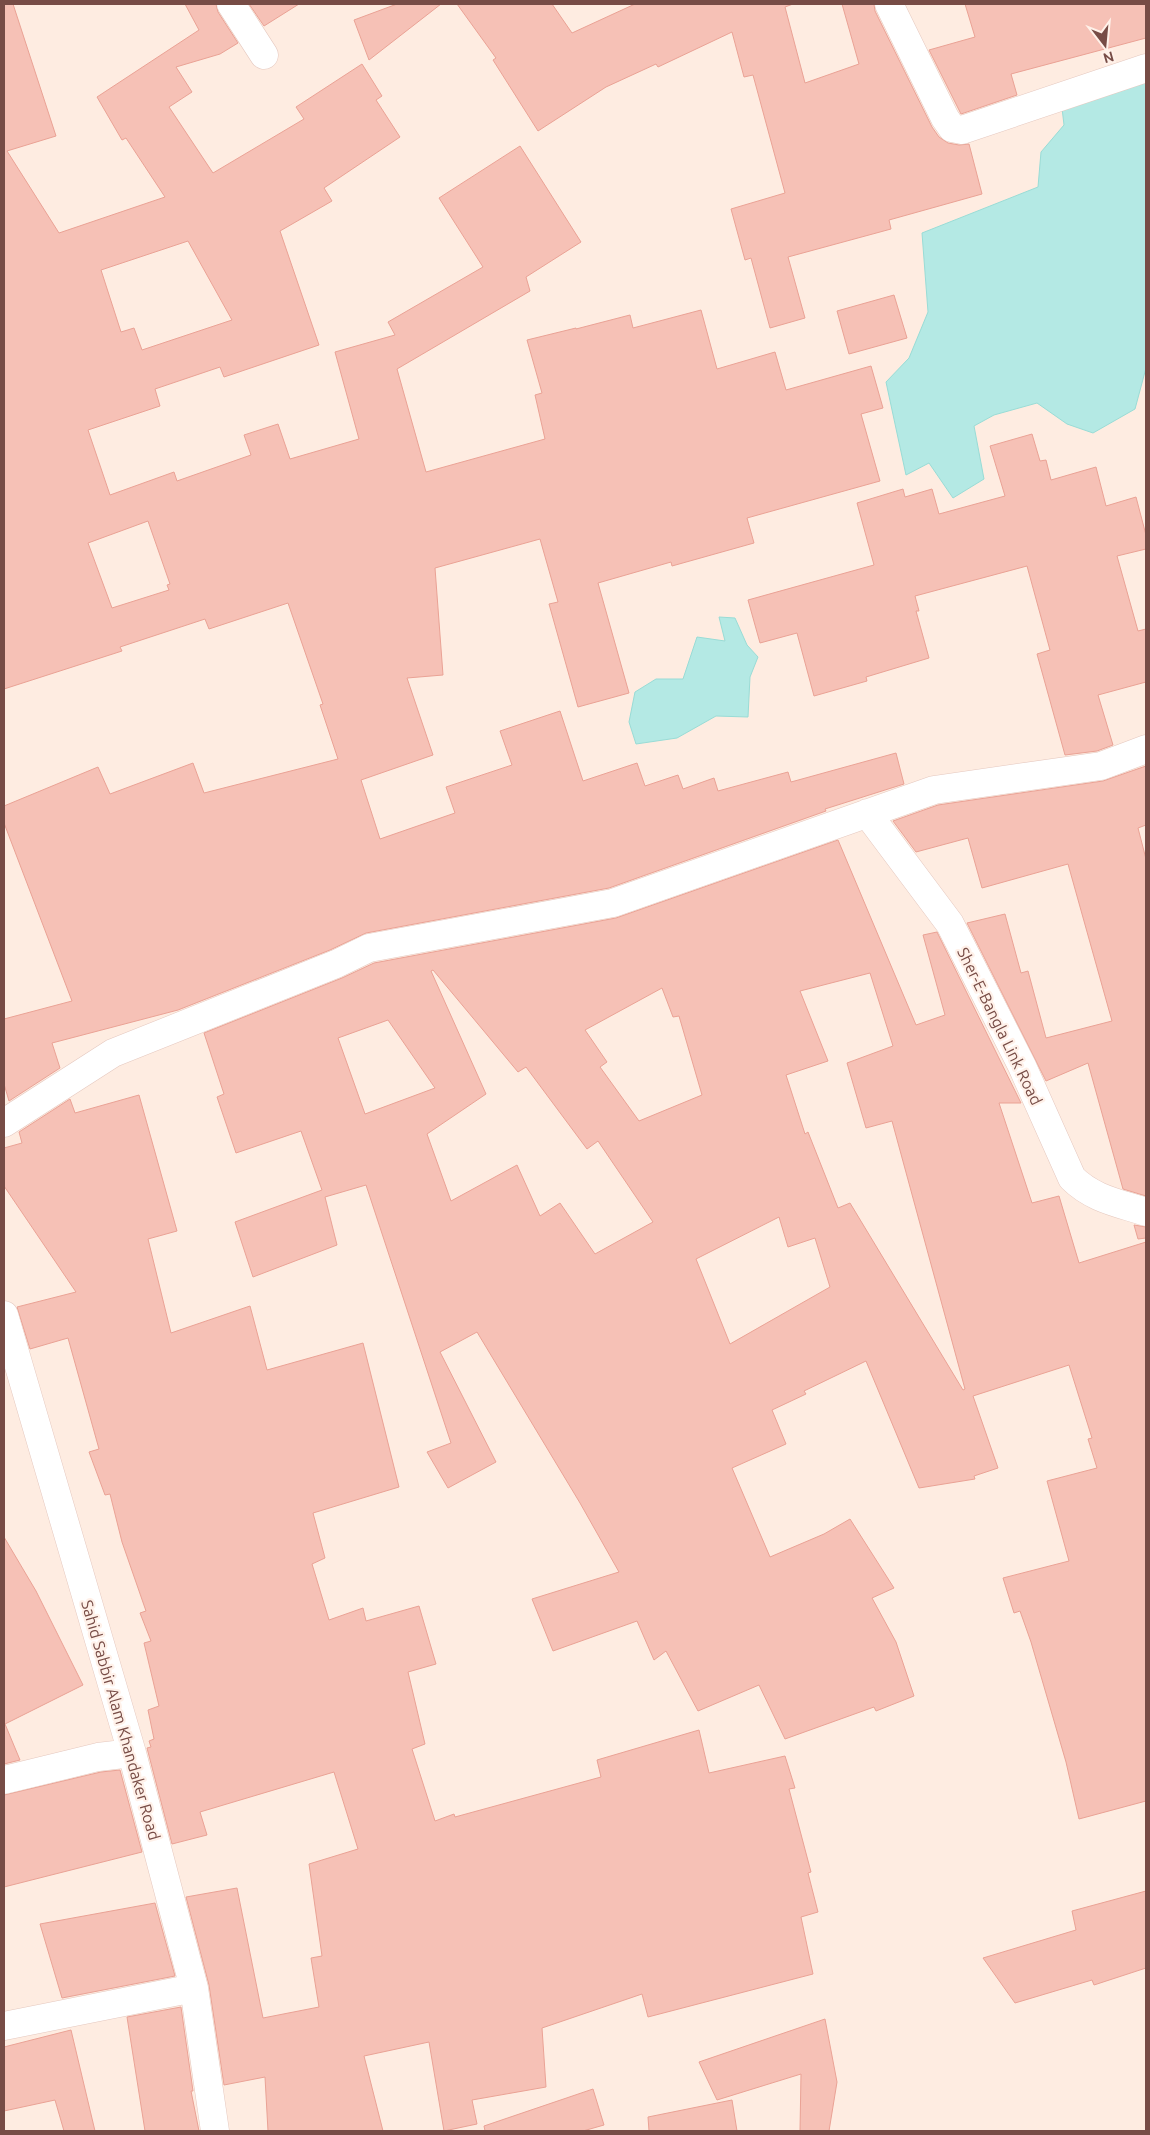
<svg xmlns="http://www.w3.org/2000/svg" width="1150" height="2135" font-family="Ubuntu,sans-serif">
  <rect width="100%" height="100%" fill="#feece1"/>
  <path fill="#b4e9e4" stroke="#99dcd6" d="M 1146,81 L 1146,368 L 1135,409 L 1093,433 L 1067,424 L 1037,403 L 994,415 L 974,426 L 984,479 L 953,498 L 929,463 L 906,475 L 886,382 L 909,358 L 928,312 L 922,233 L 1038,187 L 1041,152 L 1064,125 L 1062,108 Z
    M 719,617 L 735,618 L 747,645 L 758,657 L 750,677 L 748,717 L 716,716 L 677,738 L 636,744 L 629,722 L 635,692 L 656,679 L 683,679 L 697,637 L 725,641 Z"/>
  <path fill="#f6c1b6" stroke="#eaa295" fill-rule="evenodd" d="M 4,4 L 13,4 L 56,136 L 7,151 L 59,233 L 165,197 L 126,138 L 122,140 L 97,97 L 199,30 L 185,4 L 216,4 L 218,12 L 238,43 L 220,54 L 176,67 L 192,92 L 169,107 L 213,173 L 304,119 L 296,107 L 362,64 L 382,96 L 376,100 L 400,137 L 324,188 L 332,201 L 280,231 L 319,345 L 224,377 L 220,367 L 155,389 L 160,406 L 88,430 L 110,495 L 174,472 L 177,481 L 251,455 L 244,435 L 278,424 L 290,459 L 359,439 L 335,352 L 395,335 L 388,322 L 483,267 L 439,198 L 520,146 L 581,242 L 526,277 L 530,291 L 397,369 L 426,472 L 545,439 L 535,395 L 542,393 L 527,340 L 576,328 L 576,329 L 630,315 L 633,328 L 701,310 L 717,369 L 775,352 L 786,390 L 871,366 L 883,408 L 861,414 L 880,481 L 747,518 L 754,543 L 672,566 L 671,562 L 598,583 L 629,693 L 578,707 L 549,604 L 558,602 L 540,539 L 435,568 L 443,675 L 407,678 L 433,755 L 361,780 L 380,839 L 455,813 L 446,787 L 512,765 L 500,731 L 560,711 L 583,781 L 637,763 L 645,786 L 678,775 L 683,789 L 714,778 L 718,791 L 788,772 L 791,782 L 896,753 L 904,784 L 825,809 L 826,811 L 609,888 L 366,933 L 330,950 L 178,1010 L 52,1043 L 60,1068 L 9,1101 L 4,1084 L 4,1019 L 72,1001 L 4,823 L 4,806 L 98,767 L 110,794 L 193,763 L 204,793 L 338,759 L 320,705 L 323,704 L 288,603 L 209,629 L 205,619 L 120,647 L 122,651 L 4,689 ZM 188,241 L 232,320 L 142,350 L 134,328 L 121,332 L 101,270 ZM 148,521 L 170,584 L 167,585 L 169,590 L 112,608 L 88,543 Z
    M 249,4 L 299,4 L 264,26 Z
    M 397,4 L 441,4 L 369,60 L 354,20 Z
    M 457,4 L 552,4 L 572,33 L 635,4 L 793,4 L 785,7 L 805,83 L 859,64 L 842,4 L 874,4 L 875,11 L 932,127 L 939,137 L 948,143 L 959,145 L 969,144 L 982,194 L 889,220 L 891,229 L 788,257 L 805,318 L 770,328 L 751,258 L 745,260 L 731,209 L 785,193 L 753,75 L 744,77 L 732,32 L 658,67 L 656,64 L 606,87 L 538,131 L 493,60 L 496,58 Z
    M 965,4 L 1146,4 L 1146,38 L 1011,74 L 1017,95 L 961,114 L 929,50 L 975,37 Z
    M 894,295 L 907,338 L 849,354 L 837,311 Z
    M 1032,434 L 1040,461 L 1046,460 L 1051,480 L 1096,467 L 1106,506 L 1136,497 L 1146,535 L 1146,549 L 1117,556 L 1138,631 L 1146,629 L 1146,682 L 1098,695 L 1113,745 L 1097,751 L 1065,755 L 1037,654 L 1050,650 L 1027,566 L 915,596 L 919,611 L 916,611 L 929,658 L 866,677 L 867,681 L 814,696 L 797,633 L 760,643 L 748,600 L 874,565 L 857,503 L 903,489 L 905,497 L 932,489 L 939,514 L 1005,496 L 990,446 Z
    M 1146,766 L 1146,825 L 1138,828 L 1146,859 L 1146,1196 L 1123,1189 L 1088,1063 L 1046,1081 L 967,923 L 1005,914 L 1021,973 L 1028,971 L 1046,1038 L 1112,1021 L 1068,864 L 982,888 L 968,838 L 916,852 L 893,821 L 938,805 L 1103,781 Z
    M 838,840 L 916,1025 L 945,1015 L 923,935 L 937,932 L 1021,1103 L 999,1103 L 1032,1203 L 1059,1196 L 1079,1263 L 1146,1242 L 1146,1801 L 1079,1819 L 1066,1762 L 1031,1642 L 1020,1611 L 1014,1613 L 1003,1578 L 1069,1561 L 1047,1481 L 1097,1468 L 1088,1439 L 1092,1438 L 1069,1365 L 973,1396 L 998,1468 L 974,1476 L 975,1479 L 919,1488 L 866,1361 L 804,1391 L 806,1394 L 772,1410 L 786,1444 L 732,1468 L 770,1557 L 824,1534 L 850,1519 L 894,1588 L 872,1598 L 896,1642 L 914,1696 L 876,1711 L 874,1707 L 785,1739 L 759,1685 L 698,1711 L 666,1651 L 654,1660 L 637,1621 L 553,1651 L 532,1599 L 619,1572 L 580,1503 L 477,1332 L 440,1352 L 496,1462 L 448,1488 L 427,1452 L 451,1443 L 366,1185 L 325,1197 L 337,1245 L 253,1277 L 235,1222 L 322,1190 L 301,1131 L 236,1153 L 217,1097 L 224,1094 L 204,1033 L 342,978 L 374,963 L 616,918 ZM 433,970 L 518,1072 L 526,1067 L 587,1149 L 598,1141 L 653,1222 L 595,1254 L 560,1203 L 540,1216 L 517,1165 L 451,1201 L 427,1134 L 486,1094 L 431,971 ZM 870,973 L 893,1046 L 847,1063 L 866,1128 L 892,1121 L 965,1389 L 963,1390 L 850,1203 L 838,1208 L 808,1132 L 805,1134 L 786,1075 L 828,1061 L 800,991 ZM 662,988 L 673,1017 L 679,1016 L 702,1095 L 639,1121 L 600,1067 L 607,1062 L 585,1030 ZM 388,1020 L 435,1088 L 365,1114 L 338,1038 ZM 779,1217 L 788,1247 L 815,1238 L 830,1287 L 730,1344 L 696,1259 Z
    M 139,1095 L 177,1231 L 148,1239 L 171,1333 L 250,1306 L 267,1370 L 363,1343 L 399,1487 L 313,1513 L 325,1558 L 312,1564 L 329,1620 L 363,1608 L 366,1621 L 419,1606 L 436,1664 L 408,1672 L 425,1744 L 412,1749 L 435,1821 L 454,1814 L 455,1817 L 601,1777 L 597,1760 L 699,1730 L 709,1773 L 785,1756 L 795,1788 L 789,1789 L 811,1872 L 808,1873 L 818,1912 L 801,1917 L 813,1974 L 648,2017 L 642,1994 L 542,2028 L 546,2087 L 472,2100 L 477,2124 L 444,2131 L 429,2042 L 364,2056 L 383,2131 L 268,2131 L 265,2077 L 224,2085 L 209,1985 L 186,1897 L 237,1888 L 263,2018 L 319,2007 L 311,1958 L 322,1956 L 309,1864 L 358,1849 L 334,1772 L 200,1812 L 207,1835 L 172,1844 L 147,1748 L 151,1747 L 149,1741 L 154,1739 L 148,1710 L 159,1706 L 144,1643 L 151,1641 L 140,1613 L 146,1611 L 122,1542 L 110,1494 L 105,1495 L 89,1452 L 99,1449 L 68,1338 L 30,1349 L 17,1307 L 76,1292 L 4,1186 L 4,1148 L 22,1143 L 19,1132 L 70,1099 L 75,1113 Z
    M 1134,1225 L 1146,1227 L 1146,1238 L 1138,1239 Z
    M 4,1537 L 36,1591 L 83,1685 L 5,1724 L 20,1760 L 4,1764 Z
    M 120,1770 L 142,1852 L 4,1887 L 4,1795 L 101,1772 Z
    M 1146,1891 L 1146,1968 L 1094,1985 L 1092,1980 L 1015,2003 L 983,1958 L 1076,1930 L 1072,1911 Z
    M 155,1903 L 175,1976 L 62,1998 L 40,1924 Z
    M 181,2007 L 193,2091 L 191,2091 L 199,2131 L 145,2131 L 127,2017 Z
    M 825,2019 L 837,2082 L 829,2131 L 800,2131 L 801,2074 L 717,2100 L 699,2062 Z
    M 71,2030 L 95,2131 L 64,2131 L 55,2100 L 4,2111 L 4,2047 Z
    M 593,2089 L 604,2125 L 583,2131 L 485,2131 L 484,2126 Z
    M 732,2100 L 737,2131 L 649,2131 L 648,2117 Z"/>
  <g fill="none" stroke-linecap="round" stroke-linejoin="round">
    <g stroke="#e5c8bf" stroke-width="29">
      <path id="street" d="M 231,4 L 264,55
        M 889,4 L 945,118 L 952,128 L 962,130 L 1146,68
        M 867,813 L 950,924 L 1022,1066 L 1072,1178 C 1093,1199 1119,1203 1146,1212
        M 4,1123 L 113,1053 L 336,964 L 369,948 L 613,903 L 934,790 L 1101,766 L 1146,749
        M 4,1315 L 132,1753 L 194,1988 L 215,2131
        M 4,1780 L 98,1757 L 132,1753
        M 4,2026 L 194,1988"/>
    </g>
    <use href="#street" stroke="#fff" stroke-width="28"/>
  </g>
  <g text-anchor="middle" dominant-baseline="central" stroke-width="4.5" stroke-linejoin="round" paint-order="stroke">
    <g font-size="16" fill="#774c46" stroke="#fff1e9">
      <text transform="translate(1000 1026) rotate(64)">Sher-E-Bangla Link Road</text>
      <text transform="translate(121 1720) rotate(74)">Sahid Sabbir Alam Khandaker Road</text>
    </g>
  </g>
  <rect width="1150" height="2135" fill="none" stroke="#774c46" stroke-width="10"/>
  <g transform="translate(1105 45) rotate(164)" stroke="#fff1e9" stroke-width="4" paint-order="stroke">
  <path d="M0-4L9 19L0 12L-9 19Z" fill="#774c46"/>
  <text y="-8" font-size="14" font-weight="bold" text-anchor="middle" fill="#774c46">N</text>
  </g>
</svg>
